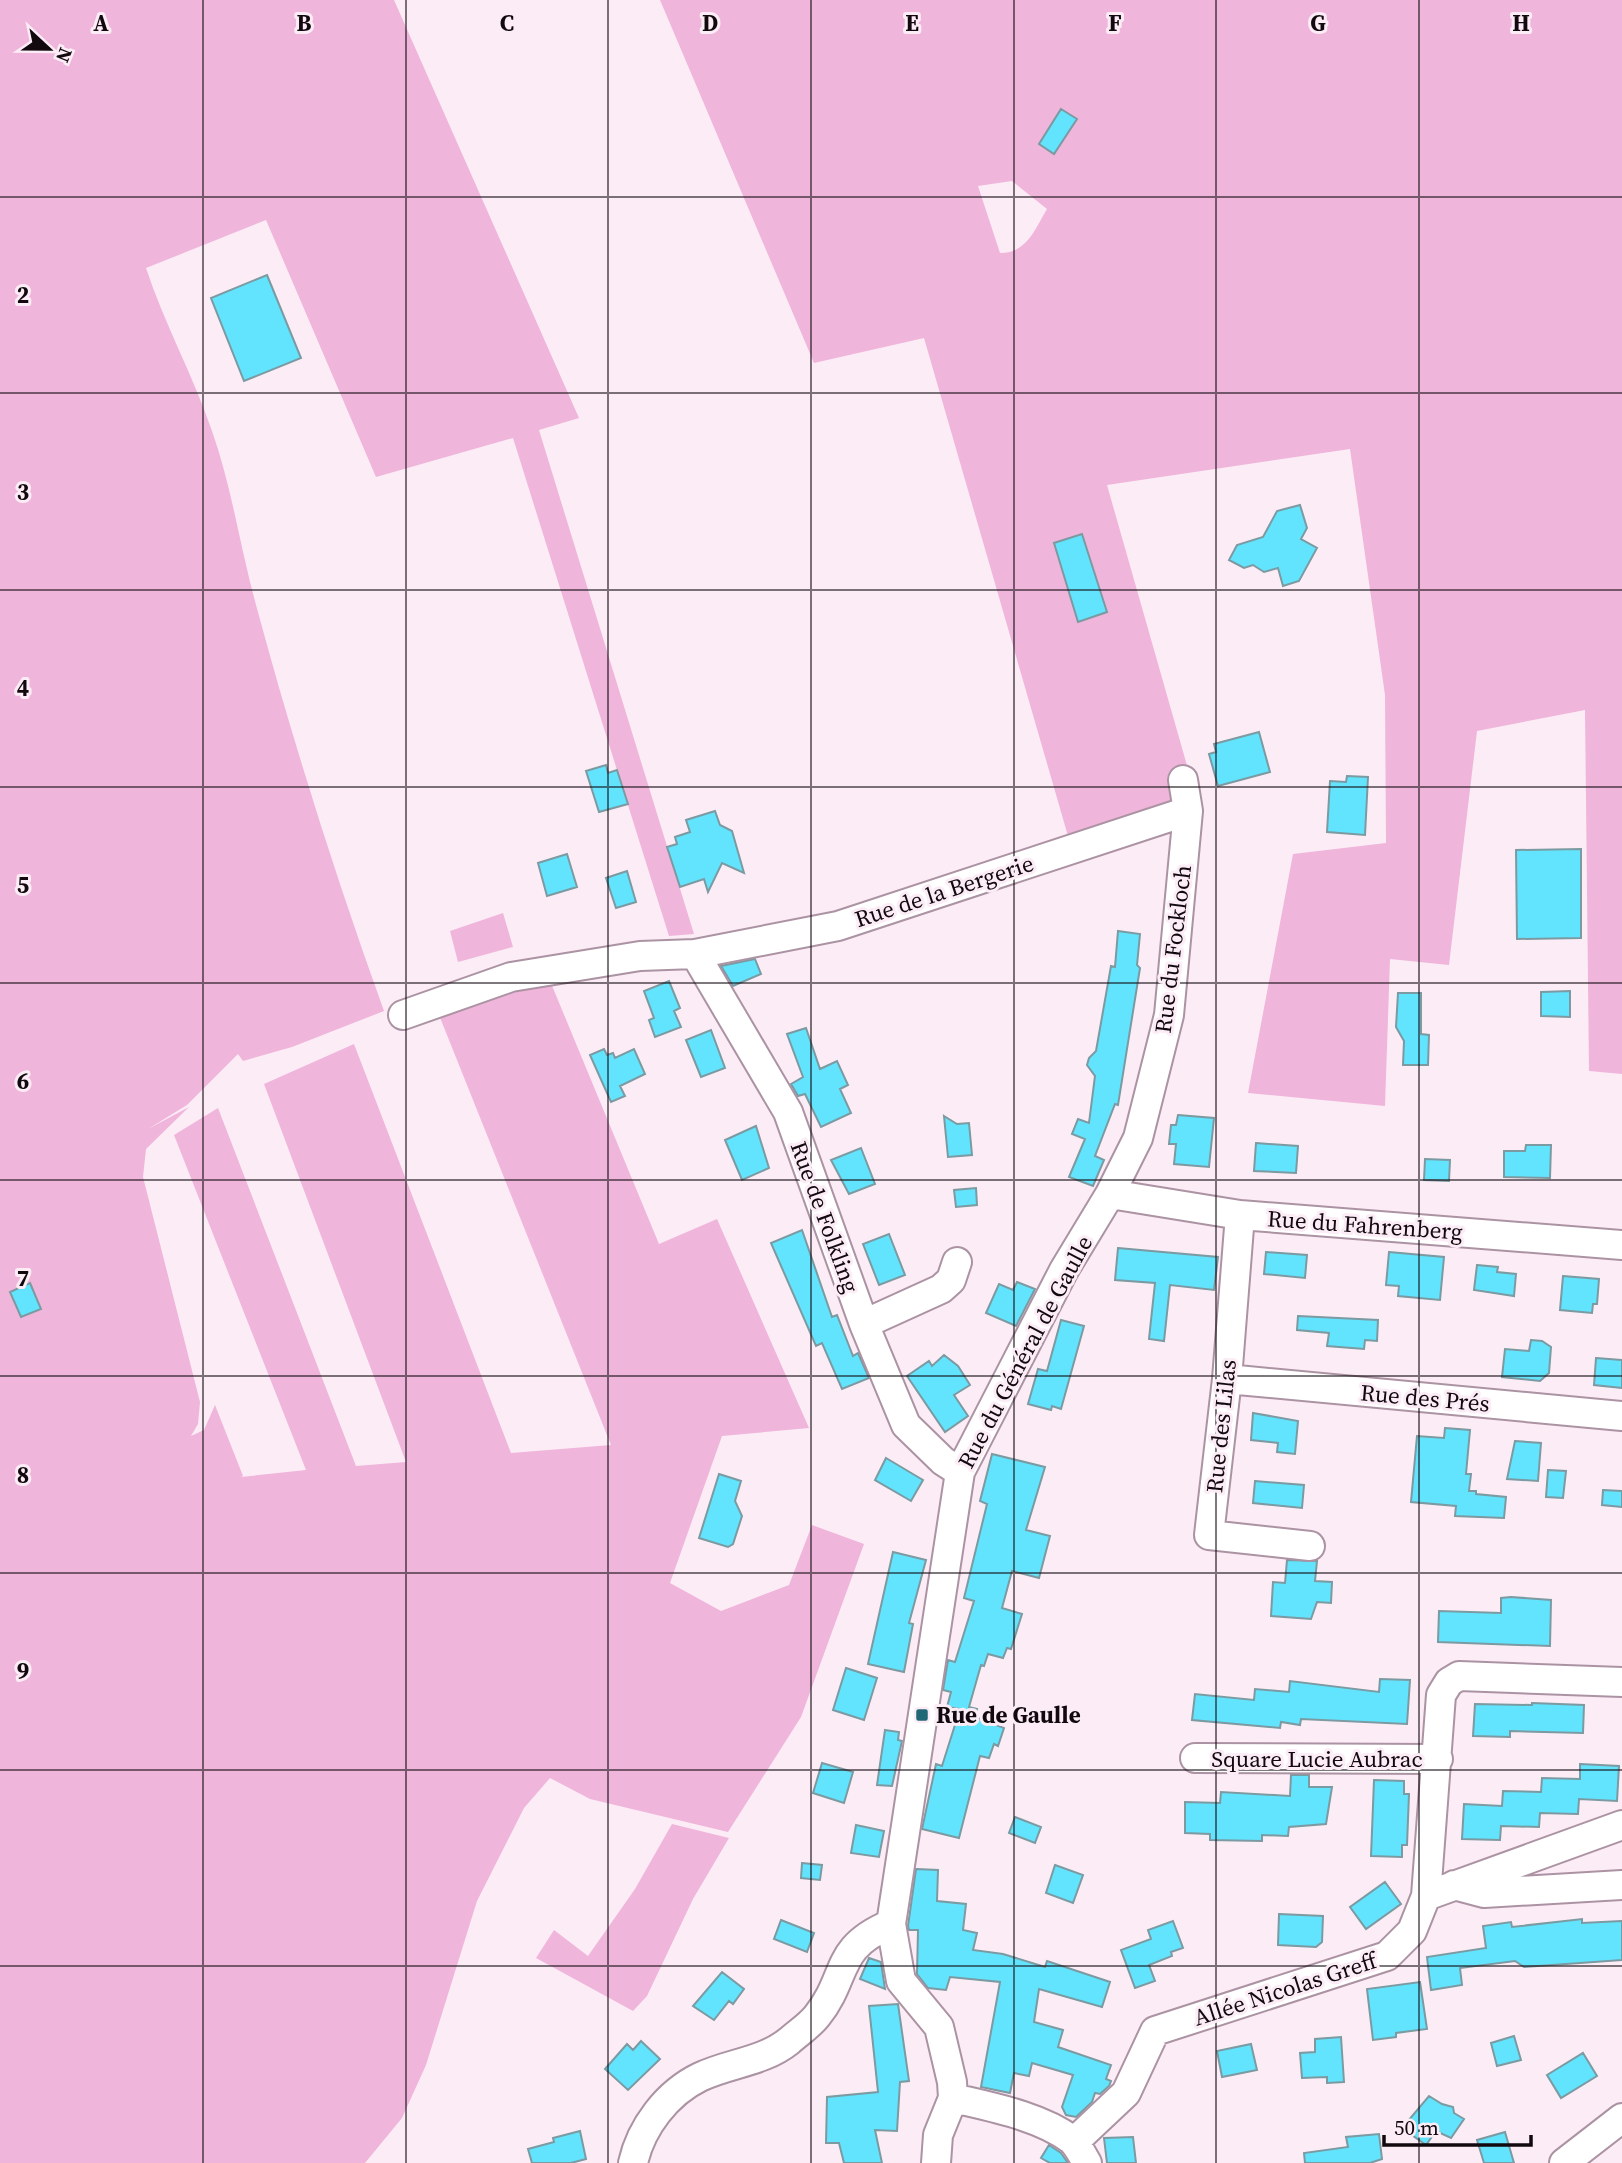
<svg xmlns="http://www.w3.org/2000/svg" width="1622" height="2163" font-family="'Source Serif 4',serif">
  <rect width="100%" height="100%" fill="#fcecf6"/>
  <path fill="#f0b5db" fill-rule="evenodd" d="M 0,0 L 394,0 L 579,418 L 539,430 L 694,934 L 669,936 L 513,438 L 376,477 L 266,220 L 146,268 C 164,323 193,375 212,431 C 232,488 240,547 256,605 C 293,742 336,878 384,1011 L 292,1047 L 243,1061 L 238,1054 L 187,1105 L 148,1129 L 189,1107 L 146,1149 L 143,1177 L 200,1402 L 198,1424 L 191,1436 L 204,1430 L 215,1405 L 243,1476 L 241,1477 L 306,1470 L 174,1135 L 218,1108 L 356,1466 L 406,1462 L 264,1084 L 354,1044 L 511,1453 L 611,1445 L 437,1010 L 548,976 L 659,1244 L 717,1219 L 809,1428 L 722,1436 L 670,1583 L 721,1611 L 789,1585 L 812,1525 L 864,1544 L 801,1717 L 728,1832 L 590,1799 L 550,1778 L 524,1808 L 477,1901 L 426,2065 L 402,2118 L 365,2163 L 0,2163 Z
    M 660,0 L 1622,0 L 1622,1074 L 1589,1071 L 1585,710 L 1477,731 L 1449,965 L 1390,959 L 1385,1106 L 1248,1093 L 1293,854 L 1386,843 L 1385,695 L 1350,449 L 1107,485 L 1196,797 L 1068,836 L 924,338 L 814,363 ZM 1012,181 L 1047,209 C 1035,229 1027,253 1000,253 L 978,186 Z
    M 503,913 L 513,947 L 458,962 L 450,931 Z
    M 672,1824 L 729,1838 L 693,1899 L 647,1996 L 633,2011 L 536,1958 L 554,1930 L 588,1956 L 635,1889 Z"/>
  <path fill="#62e4fe" stroke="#7b9aa1" stroke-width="2" d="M 1061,109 L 1077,119 L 1054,154 L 1039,144 Z
    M 267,275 L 301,358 L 244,381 L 211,298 Z
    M 1300,505 L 1307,528 L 1301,539 L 1317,548 L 1299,581 L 1283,586 L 1278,568 L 1264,572 L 1253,565 L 1244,568 L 1229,560 L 1237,545 L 1263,537 L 1277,511 Z
    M 1082,534 L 1107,612 L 1078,622 L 1054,543 Z
    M 1259,732 L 1270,772 L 1218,786 L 1209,754 L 1216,752 L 1214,744 Z
    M 606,765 L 608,773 L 617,770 L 628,804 L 599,812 L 586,771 Z
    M 1347,776 L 1368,777 L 1365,835 L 1327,832 L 1330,781 L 1346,782 Z
    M 715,811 L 720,825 L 732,831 L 744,873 L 722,863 L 708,892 L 704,879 L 680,887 L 667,847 L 677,844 L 675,837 L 690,832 L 686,820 Z
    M 1581,849 L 1581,938 L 1517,939 L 1516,850 Z
    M 567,854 L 577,887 L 547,896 L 538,863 Z
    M 627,871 L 636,902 L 616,908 L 606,878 Z
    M 1118,931 L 1140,934 L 1137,965 L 1140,968 L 1118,1105 L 1115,1104 L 1095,1156 L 1104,1160 L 1093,1186 L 1069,1177 L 1085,1139 L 1072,1134 L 1078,1119 L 1089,1123 L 1095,1076 L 1087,1065 L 1089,1058 L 1096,1051 L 1111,966 L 1115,967 Z
    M 755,959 L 761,974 L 733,986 L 721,966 Z
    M 669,981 L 680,1008 L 674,1011 L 681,1027 L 655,1037 L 649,1020 L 654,1018 L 644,991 Z
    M 1570,991 L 1570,1017 L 1541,1016 L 1541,992 Z
    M 1398,993 L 1421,993 L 1421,1034 L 1429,1035 L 1428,1065 L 1403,1065 L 1404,1041 L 1396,1027 Z
    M 806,1028 L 820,1069 L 837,1061 L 848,1085 L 840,1089 L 851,1113 L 821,1127 L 805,1094 L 798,1096 L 791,1084 L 803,1077 L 787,1034 Z
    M 711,1030 L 725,1068 L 701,1077 L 686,1040 Z
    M 604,1049 L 607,1055 L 613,1053 L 615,1058 L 634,1049 L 645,1074 L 620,1086 L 625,1096 L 611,1102 L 590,1055 Z
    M 1178,1115 L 1214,1118 L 1209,1167 L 1174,1164 L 1176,1144 L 1169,1144 L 1171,1125 L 1176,1125 Z
    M 944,1116 L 957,1124 L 969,1123 L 972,1155 L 948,1157 Z
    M 756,1126 L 769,1168 L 742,1180 L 725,1140 Z
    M 1256,1143 L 1298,1146 L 1296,1173 L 1254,1171 Z
    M 1526,1145 L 1551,1145 L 1550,1178 L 1504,1177 L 1504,1151 L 1525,1151 Z
    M 861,1148 L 875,1184 L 849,1194 L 831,1160 Z
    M 1425,1159 L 1450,1160 L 1449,1181 L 1424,1180 Z
    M 976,1188 L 977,1205 L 956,1207 L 954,1190 Z
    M 802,1230 L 832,1317 L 837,1315 L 853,1356 L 858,1353 L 869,1378 L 842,1389 L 822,1343 L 816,1346 L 771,1243 Z
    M 889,1234 L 905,1275 L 879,1285 L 863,1244 Z
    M 1118,1248 L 1218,1257 L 1214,1290 L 1170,1285 L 1164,1341 L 1149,1339 L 1155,1283 L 1115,1280 Z
    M 1266,1252 L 1307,1255 L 1305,1278 L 1264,1274 Z
    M 1389,1252 L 1444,1257 L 1440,1300 L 1398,1296 L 1399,1286 L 1386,1285 Z
    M 1477,1265 L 1498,1267 L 1497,1272 L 1516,1274 L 1514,1296 L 1474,1290 Z
    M 1563,1276 L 1599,1279 L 1597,1304 L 1593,1304 L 1592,1313 L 1560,1310 Z
    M 1017,1282 L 1035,1289 L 1016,1326 L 986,1313 L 999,1284 L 1013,1290 Z
    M 30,1283 L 41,1309 L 21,1317 L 10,1292 Z
    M 1298,1316 L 1378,1320 L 1377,1341 L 1365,1340 L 1364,1349 L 1327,1346 L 1329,1333 L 1297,1330 Z
    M 1061,1320 L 1084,1326 L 1061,1409 L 1052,1406 L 1051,1410 L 1028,1404 L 1038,1369 L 1047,1371 Z
    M 1531,1340 L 1542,1341 L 1551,1347 L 1549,1373 L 1540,1381 L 1502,1377 L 1505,1349 L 1529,1351 Z
    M 944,1355 L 958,1366 L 970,1385 L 954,1395 L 968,1416 L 945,1432 L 907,1376 L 929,1361 L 932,1366 Z
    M 1596,1358 L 1622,1360 L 1622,1388 L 1594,1385 Z
    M 1253,1413 L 1298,1421 L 1295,1454 L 1277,1452 L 1278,1443 L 1251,1440 Z
    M 1445,1428 L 1470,1430 L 1466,1474 L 1471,1474 L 1469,1491 L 1476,1491 L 1476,1494 L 1506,1497 L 1504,1518 L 1455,1516 L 1456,1506 L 1411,1502 L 1417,1436 L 1444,1438 Z
    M 1515,1441 L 1541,1443 L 1538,1481 L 1507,1479 Z
    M 992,1454 L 1045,1467 L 1026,1530 L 1050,1536 L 1039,1578 L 1012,1571 L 1002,1608 L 1022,1614 L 1011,1649 L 1007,1648 L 1003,1658 L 988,1654 L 984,1666 L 981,1665 L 969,1707 L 977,1709 L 975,1717 L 1004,1728 L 998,1746 L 994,1744 L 989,1758 L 980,1756 L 959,1838 L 922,1829 L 936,1764 L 942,1766 L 960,1709 L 947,1707 L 951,1692 L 943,1690 L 948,1660 L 955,1662 L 974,1601 L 964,1598 L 987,1504 L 980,1501 Z
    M 886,1458 L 923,1480 L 911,1501 L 875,1480 Z
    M 1548,1470 L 1566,1471 L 1563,1498 L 1546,1497 Z
    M 719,1474 L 741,1481 L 735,1501 L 742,1516 L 733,1544 L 728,1547 L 699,1538 Z
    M 1255,1481 L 1304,1485 L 1302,1508 L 1253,1503 Z
    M 1603,1490 L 1622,1491 L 1622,1507 L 1602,1505 Z
    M 893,1552 L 926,1560 L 909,1623 L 913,1624 L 904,1672 L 868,1664 Z
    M 1287,1560 L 1317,1561 L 1315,1581 L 1332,1582 L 1331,1603 L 1317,1602 L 1311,1619 L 1271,1616 L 1273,1582 L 1285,1583 Z
    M 1511,1597 L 1551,1600 L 1550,1646 L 1438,1642 L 1439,1611 L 1501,1613 L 1501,1598 Z
    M 846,1668 L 877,1678 L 864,1720 L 833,1710 Z
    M 1380,1679 L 1410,1680 L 1407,1724 L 1301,1719 L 1300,1725 L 1281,1722 L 1280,1728 L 1192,1720 L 1195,1694 L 1254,1700 L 1255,1689 L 1289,1692 L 1290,1681 L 1379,1692 Z
    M 1532,1703 L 1584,1705 L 1583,1733 L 1510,1731 L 1510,1737 L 1473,1736 L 1475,1704 L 1532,1705 Z
    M 885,1730 L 899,1732 L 898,1740 L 902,1741 L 892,1786 L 877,1785 Z
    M 822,1763 L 853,1772 L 844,1803 L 813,1793 Z
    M 1580,1764 L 1619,1766 L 1617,1801 L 1579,1799 L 1578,1814 L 1540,1813 L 1539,1827 L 1501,1826 L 1500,1840 L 1462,1839 L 1464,1804 L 1502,1806 L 1503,1791 L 1541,1792 L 1542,1778 L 1580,1779 Z
    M 1291,1775 L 1309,1775 L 1309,1787 L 1332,1787 L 1326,1824 L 1289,1827 L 1288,1836 L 1262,1835 L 1262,1841 L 1210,1840 L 1210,1834 L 1185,1833 L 1185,1802 L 1220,1803 L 1221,1792 L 1290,1796 Z
    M 1374,1780 L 1404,1781 L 1404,1794 L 1409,1794 L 1407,1845 L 1402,1845 L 1402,1857 L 1371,1856 Z
    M 1015,1817 L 1041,1827 L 1035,1843 L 1009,1833 Z
    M 856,1825 L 884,1831 L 879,1857 L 851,1853 Z
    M 802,1863 L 822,1865 L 820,1880 L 801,1878 Z
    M 1055,1865 L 1083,1875 L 1073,1903 L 1046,1893 Z
    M 916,1869 L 938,1870 L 937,1901 L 966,1904 L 963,1930 L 977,1933 L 973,1950 L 1003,1954 L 1045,1967 L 1047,1961 L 1110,1982 L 1102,2007 L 1039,1989 L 1034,2022 L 1063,2030 L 1058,2047 L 1111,2065 L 1106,2079 L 1111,2081 L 1109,2086 L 1100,2094 L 1095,2093 L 1092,2102 L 1076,2117 L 1066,2115 L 1062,2107 L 1073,2075 L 1032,2063 L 1029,2076 L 1014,2073 L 1010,2093 L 981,2087 L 1000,1982 L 950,1977 L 946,1990 L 928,1988 L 917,1974 L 918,1930 L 909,1930 L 908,1926 Z
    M 1385,1882 L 1401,1904 L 1366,1929 L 1350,1907 Z
    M 1279,1914 L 1323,1916 L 1322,1942 L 1316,1947 L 1278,1945 Z
    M 1582,1919 L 1582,1923 L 1622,1921 L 1622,1960 L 1524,1967 L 1515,1961 L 1460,1968 L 1462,1985 L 1431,1990 L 1427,1957 L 1486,1948 L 1483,1926 L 1511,1922 L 1512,1927 Z
    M 781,1920 L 814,1933 L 807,1952 L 774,1939 Z
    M 1173,1921 L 1183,1948 L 1171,1952 L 1172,1956 L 1149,1965 L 1155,1981 L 1135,1988 L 1121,1950 L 1151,1939 L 1148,1930 Z
    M 869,1958 L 881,1962 L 885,1989 L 860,1979 Z
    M 722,1972 L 744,1989 L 733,2004 L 729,2001 L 714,2020 L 693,2006 Z
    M 1420,1982 L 1427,2029 L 1396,2033 L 1396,2037 L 1373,2040 L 1367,1989 Z
    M 898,2004 L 909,2081 L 900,2082 L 897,2131 L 875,2130 L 882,2163 L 844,2163 L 839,2143 L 826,2143 L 827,2097 L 878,2092 L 869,2006 Z
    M 1514,2036 L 1521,2060 L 1497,2066 L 1491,2043 Z
    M 1341,2037 L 1344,2082 L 1327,2083 L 1327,2077 L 1302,2078 L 1300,2053 L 1315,2052 L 1315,2039 Z
    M 641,2041 L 660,2059 L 628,2090 L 605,2069 L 627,2044 L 633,2050 Z
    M 1251,2044 L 1257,2070 L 1222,2077 L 1217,2051 Z
    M 1583,2053 L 1597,2076 L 1561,2098 L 1547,2075 Z
    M 1429,2096 L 1442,2104 L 1453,2107 L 1454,2113 L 1464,2119 L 1451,2138 L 1436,2131 L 1426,2145 L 1402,2128 Z
    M 580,2131 L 586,2159 L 571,2163 L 532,2163 L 528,2149 L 554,2142 L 553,2138 Z
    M 1505,2132 L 1514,2163 L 1484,2163 L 1477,2140 Z
    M 1379,2134 L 1382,2159 L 1370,2163 L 1305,2163 L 1304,2153 L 1348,2147 L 1346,2137 Z
    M 1133,2137 L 1136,2163 L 1107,2163 L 1104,2138 Z
    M 1049,2145 L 1061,2153 L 1068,2163 L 1050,2163 L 1041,2158 Z"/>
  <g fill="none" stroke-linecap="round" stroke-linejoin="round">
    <g stroke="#ac93a3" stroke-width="32">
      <path id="minor" d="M 695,954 L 788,1112 L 864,1324 L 906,1425 L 943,1461 L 960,1472
        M 403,1015 L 511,977 L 640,956 L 695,954 L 838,926 L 1188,811
        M 1110,1194 L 1240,1215 L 1622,1245
        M 1240,1215 L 1227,1379 L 1209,1535 L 1310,1546
        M 864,1324 L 941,1289 L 951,1280 L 957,1262
        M 1227,1379 L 1622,1416
        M 1195,1758 L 1438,1759
        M 1454,1885 L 1484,1893 L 1622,1885
        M 1426,1896 L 1441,1695 L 1449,1682 L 1459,1676 L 1622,1682
        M 953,2098 C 991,2107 1040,2116 1072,2140 C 1078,2146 1083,2156 1087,2163
        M 1074,2142 L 1126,2093 L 1155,2031 L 1387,1956 L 1412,1931 L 1426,1896 L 1622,1825
        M 633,2163 C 641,2127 667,2093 700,2077 C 729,2063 763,2062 789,2041 C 798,2033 810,2025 817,2016 C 849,1976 833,1948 891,1924
        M 936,2163 L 938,2135 L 953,2098 L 952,2082 L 939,2027 L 901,1981 L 891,1924 L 960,1472 L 1064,1270 L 1110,1194 L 1138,1138 L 1169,1015 L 1188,811 L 1183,780
        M 1564,2163 L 1622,2118"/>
    </g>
    <use href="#minor" stroke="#fff" stroke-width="28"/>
  </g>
  <path fill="none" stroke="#11090e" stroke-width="2" stroke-opacity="0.55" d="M 203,0 L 203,2163M 406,0 L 406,2163M 608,0 L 608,2163M 811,0 L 811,2163M 1014,0 L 1014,2163M 1216,0 L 1216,2163M 1419,0 L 1419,2163M 0,197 L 1622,197M 0,393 L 1622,393M 0,590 L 1622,590M 0,787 L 1622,787M 0,983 L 1622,983M 0,1180 L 1622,1180M 0,1376 L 1622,1376M 0,1573 L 1622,1573M 0,1770 L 1622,1770M 0,1966 L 1622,1966"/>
  <rect fill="#216876" stroke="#fcecf6" stroke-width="2.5" x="915" y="1708" width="14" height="14" rx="3.5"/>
  <g text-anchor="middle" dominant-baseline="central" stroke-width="6" stroke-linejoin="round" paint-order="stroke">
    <g font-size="23" fill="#11090e" stroke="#fcecf6">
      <text transform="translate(944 891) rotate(-18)">Rue de la Bergerie</text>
      <text transform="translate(1173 949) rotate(-83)">Rue du Fockloch</text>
      <text transform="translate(825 1217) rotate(70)">Rue de Folkling</text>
      <text transform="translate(1365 1225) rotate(4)">Rue du Fahrenberg</text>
      <text transform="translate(1025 1352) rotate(-62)">Rue du Général de Gaulle</text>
      <text transform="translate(1425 1398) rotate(5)">Rue des Prés</text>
      <text transform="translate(1221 1426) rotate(-84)">Rue des Lilas</text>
      <text x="1317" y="1759">Square Lucie Aubrac</text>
      <text transform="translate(1285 1989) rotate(-18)">Allée Nicolas Greff</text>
    </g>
    <g font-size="23" font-weight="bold" fill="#11090e" stroke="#fcecf6" text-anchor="start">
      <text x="936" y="1715">Rue de Gaulle</text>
    </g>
  </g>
  <g font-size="23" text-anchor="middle" font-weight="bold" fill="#11090e" stroke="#fcecf6" stroke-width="6" stroke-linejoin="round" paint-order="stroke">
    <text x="101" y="31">A</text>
    <text x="304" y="31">B</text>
    <text x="507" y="31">C</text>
    <text x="710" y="31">D</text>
    <text x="912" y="31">E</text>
    <text x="1115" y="31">F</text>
    <text x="1318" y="31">G</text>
    <text x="1521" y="31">H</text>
    <text x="23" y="303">2</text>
    <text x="23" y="500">3</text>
    <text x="23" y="696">4</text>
    <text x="23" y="893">5</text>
    <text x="23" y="1089">6</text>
    <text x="23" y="1286">7</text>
    <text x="23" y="1483">8</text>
    <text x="23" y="1679">9</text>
  </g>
  <g transform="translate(49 49) rotate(112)" stroke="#fcecf6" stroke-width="5" paint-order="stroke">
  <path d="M0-5L12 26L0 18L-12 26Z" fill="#11090e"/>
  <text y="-10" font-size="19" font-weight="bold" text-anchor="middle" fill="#11090e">N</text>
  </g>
  <path d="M1384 2135v10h147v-10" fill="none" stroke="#11090e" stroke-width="3.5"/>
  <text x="1394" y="2135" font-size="21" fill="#11090e" stroke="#fcecf6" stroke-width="5" paint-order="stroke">50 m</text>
</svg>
